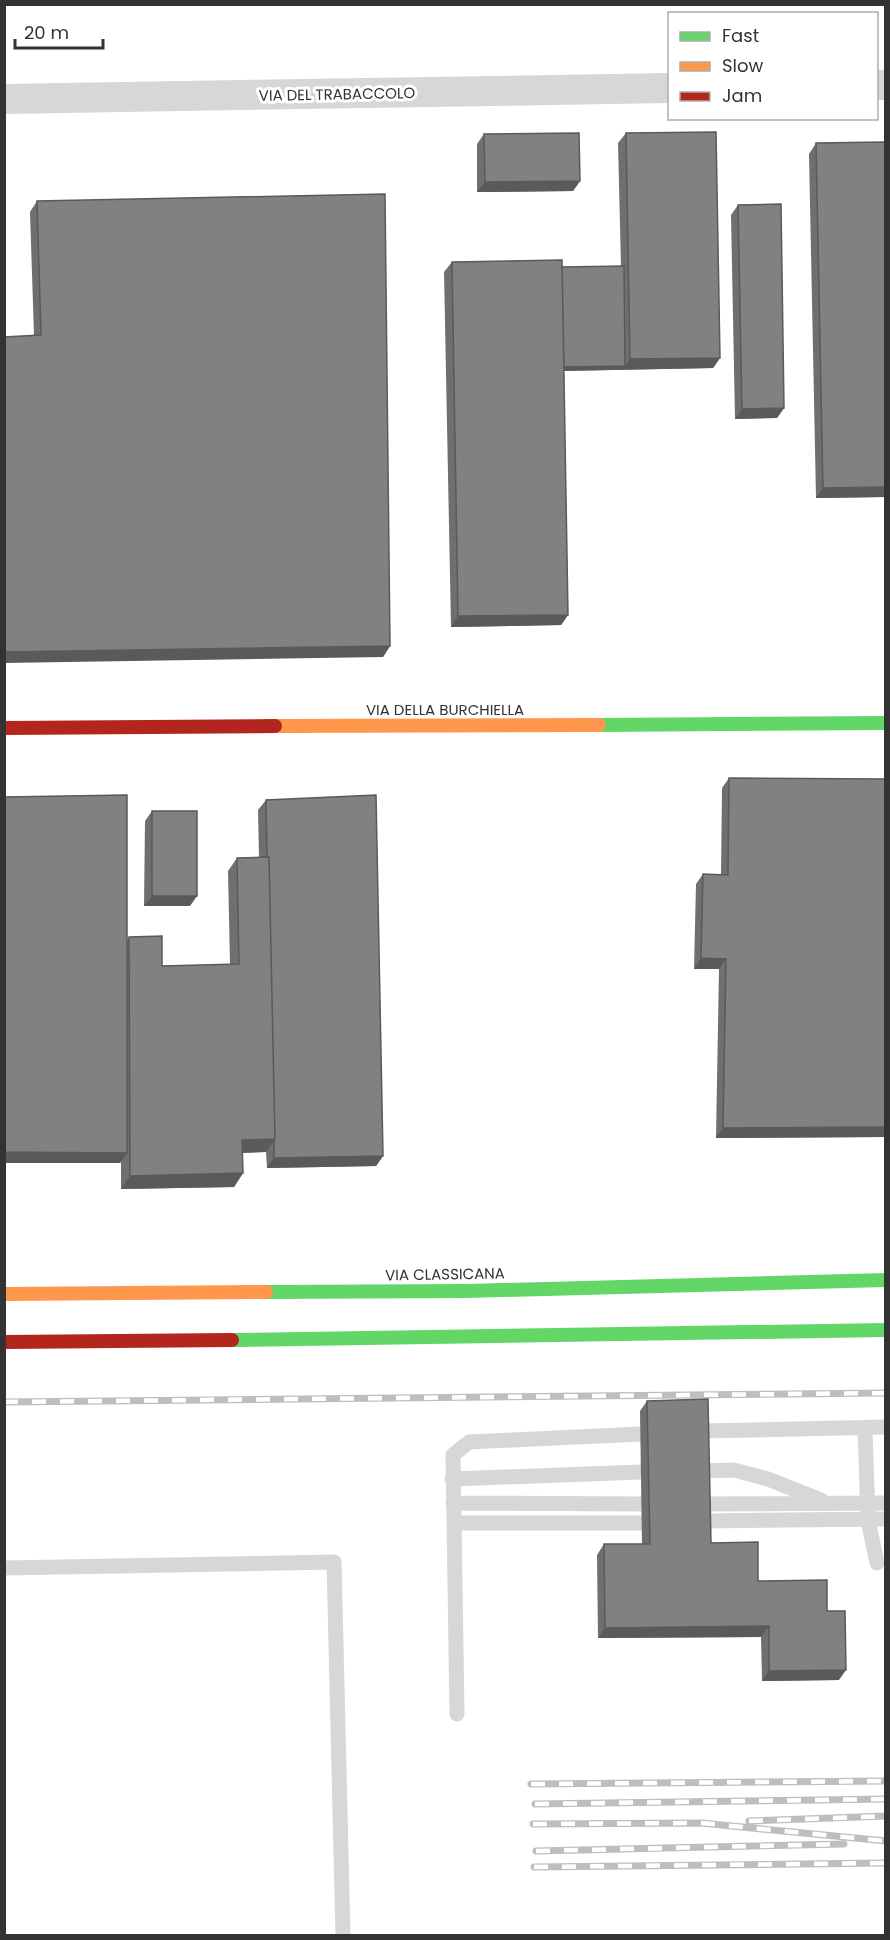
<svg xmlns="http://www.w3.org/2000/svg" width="890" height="1940" font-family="Poppins,sans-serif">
  <rect width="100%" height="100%" fill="#fff"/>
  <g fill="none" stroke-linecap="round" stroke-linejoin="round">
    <path stroke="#d7d7d7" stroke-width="15" d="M 865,1427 L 868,1520 L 877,1563
      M 701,1431 L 886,1427
      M 702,1471 L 734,1470 L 768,1479 L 821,1500
      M 452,1479 L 641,1472
      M 453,1503 L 642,1504
      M 703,1504 L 886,1503
      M 704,1521 L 886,1519
      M 454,1523 L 643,1523
      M 4,1568 L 334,1562 L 343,1936
      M 457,1714 L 453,1455 L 469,1442 L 641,1434"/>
    <path stroke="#d7d7d7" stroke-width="30" d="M 876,85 L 886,85
      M 4,99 L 670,88"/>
    <path stroke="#63d668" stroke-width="14" d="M 599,725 L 886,723
      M 266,1292 L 466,1291 L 886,1280
      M 232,1340 L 886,1330"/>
    <path stroke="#ff974d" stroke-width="14" d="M 275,726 L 599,725
      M 4,1294 L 266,1292"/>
    <path stroke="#b3261e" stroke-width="14" d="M 4,728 L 275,726
      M 4,1342 L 232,1340"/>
    <g stroke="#bebebe" stroke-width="7">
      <path id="rail" d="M 4,1402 L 886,1393
        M 531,1784 L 886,1781
        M 535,1804 L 886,1799
        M 749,1821 L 886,1816
        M 533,1824 L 701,1823 L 886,1841
        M 536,1851 L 844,1844
        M 534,1867 L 886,1863"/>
    </g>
    <use href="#rail" stroke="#fff" stroke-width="4.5" stroke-dasharray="14" stroke-linecap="butt"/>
  </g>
  <path fill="#6f6f6f" d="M 626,133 L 720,358 L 713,368 L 564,371 L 568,615 L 561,625 L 451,627 L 444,272 L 452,262 L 562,267 L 621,266 L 618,143 Z
    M 484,134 L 580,181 L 573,191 L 477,192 L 477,144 Z
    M 885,142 L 885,497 L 816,498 L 809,154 L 816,143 Z
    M 37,201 L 390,646 L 383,657 L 34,335 L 30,212 Z
    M 738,205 L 784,408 L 777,418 L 735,419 L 731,215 Z
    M 729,778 L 885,1137 L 716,1138 L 719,969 L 694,969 L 696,884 L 703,874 L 721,874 L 722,788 Z
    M 4,797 L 127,940 L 129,937 L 162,966 L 230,964 L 228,871 L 237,858 L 259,858 L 258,810 L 266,800 L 383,1156 L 376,1166 L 267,1168 L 266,1152 L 243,1153 L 243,1173 L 234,1187 L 121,1189 L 121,1161 L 120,1163 L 4,1163 Z
    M 152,811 L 190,906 L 144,906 L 145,821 Z
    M 647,1401 L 711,1543 L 758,1581 L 827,1611 L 839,1680 L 762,1681 L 761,1637 L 598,1638 L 597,1555 L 604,1544 L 642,1544 L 640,1411 Z"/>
  <path fill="#5a5a5a" d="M 580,181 L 573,191 L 477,192 L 485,182 Z
    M 720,358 L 713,368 L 556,371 L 559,367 L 625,366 L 630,359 Z
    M 784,408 L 777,418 L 735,419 L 742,409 Z
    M 885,487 L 885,497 L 816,498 L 823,488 Z
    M 568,615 L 561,625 L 451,627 L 458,616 Z
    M 390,646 L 383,657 L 4,663 L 4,652 Z
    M 152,896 L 197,896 L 190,906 L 144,906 Z
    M 701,958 L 726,959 L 719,969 L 694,969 Z
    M 885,1127 L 885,1137 L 716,1138 L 723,1128 Z
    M 275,1139 L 266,1152 L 233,1153 L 242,1140 Z
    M 4,1152 L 127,1153 L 120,1163 L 4,1163 Z
    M 383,1156 L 376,1166 L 267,1168 L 274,1158 Z
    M 243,1173 L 234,1187 L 121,1189 L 130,1176 Z
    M 769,1626 L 761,1637 L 598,1638 L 605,1628 Z
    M 846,1670 L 839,1680 L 762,1681 L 769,1671 Z"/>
  <path fill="#818181" stroke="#5a5a5a" stroke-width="1.5" d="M 716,132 L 720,358 L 630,359 L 626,133 Z
    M 579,133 L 580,181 L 485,182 L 484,134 Z
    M 885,142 L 885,487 L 823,488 L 816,143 Z
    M 385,194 L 390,646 L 4,652 L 4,337 L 41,335 L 37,201 Z
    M 781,204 L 784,408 L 742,409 L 738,205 Z
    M 562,260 L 568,615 L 458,616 L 452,262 Z
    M 624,266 L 625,366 L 564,367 L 562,267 Z
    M 729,778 L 885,779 L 885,1127 L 723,1128 L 726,959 L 701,958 L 703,874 L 728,875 Z
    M 127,795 L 127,1153 L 4,1152 L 4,797 Z
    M 376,795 L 383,1156 L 274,1158 L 274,1142 L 275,1139 L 269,857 L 267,857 L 266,800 Z
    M 152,811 L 197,811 L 197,896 L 152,896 Z
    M 269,857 L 275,1139 L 242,1140 L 243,1173 L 130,1176 L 129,937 L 162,936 L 162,966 L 239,964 L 237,858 Z
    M 708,1399 L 711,1543 L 758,1542 L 758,1581 L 827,1580 L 827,1611 L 845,1611 L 846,1670 L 769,1671 L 769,1626 L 605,1628 L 604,1544 L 650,1544 L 647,1401 Z"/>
  <g text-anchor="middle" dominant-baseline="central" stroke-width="6" stroke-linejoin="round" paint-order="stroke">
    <g font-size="15" fill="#333" stroke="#fff">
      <text transform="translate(337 94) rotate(-1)">VIA DEL TRABACCOLO</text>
      <text x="445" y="709">VIA DELLA BURCHIELLA</text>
      <text transform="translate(445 1274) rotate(-1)">VIA CLASSICANA</text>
    </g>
  </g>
  <rect width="890" height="1940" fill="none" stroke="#333333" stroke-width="12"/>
  <rect x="668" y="12" width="210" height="108" fill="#ffffff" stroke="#adadad" stroke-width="1.5"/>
  <rect x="680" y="32" width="30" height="9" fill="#63d668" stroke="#adadad" stroke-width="1.5"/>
  <text x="722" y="42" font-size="18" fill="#333333">Fast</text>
  <rect x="680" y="62" width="30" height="9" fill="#ff974d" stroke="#adadad" stroke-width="1.5"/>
  <text x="722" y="72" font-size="18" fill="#333333">Slow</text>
  <rect x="680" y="92" width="30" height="9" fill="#b3261e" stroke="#adadad" stroke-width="1.5"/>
  <text x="722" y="102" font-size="18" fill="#333333">Jam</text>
  <path d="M15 39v9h88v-9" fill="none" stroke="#333333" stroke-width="3"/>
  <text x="24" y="39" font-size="18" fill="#333333" stroke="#ffffff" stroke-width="4.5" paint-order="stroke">20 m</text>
</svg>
